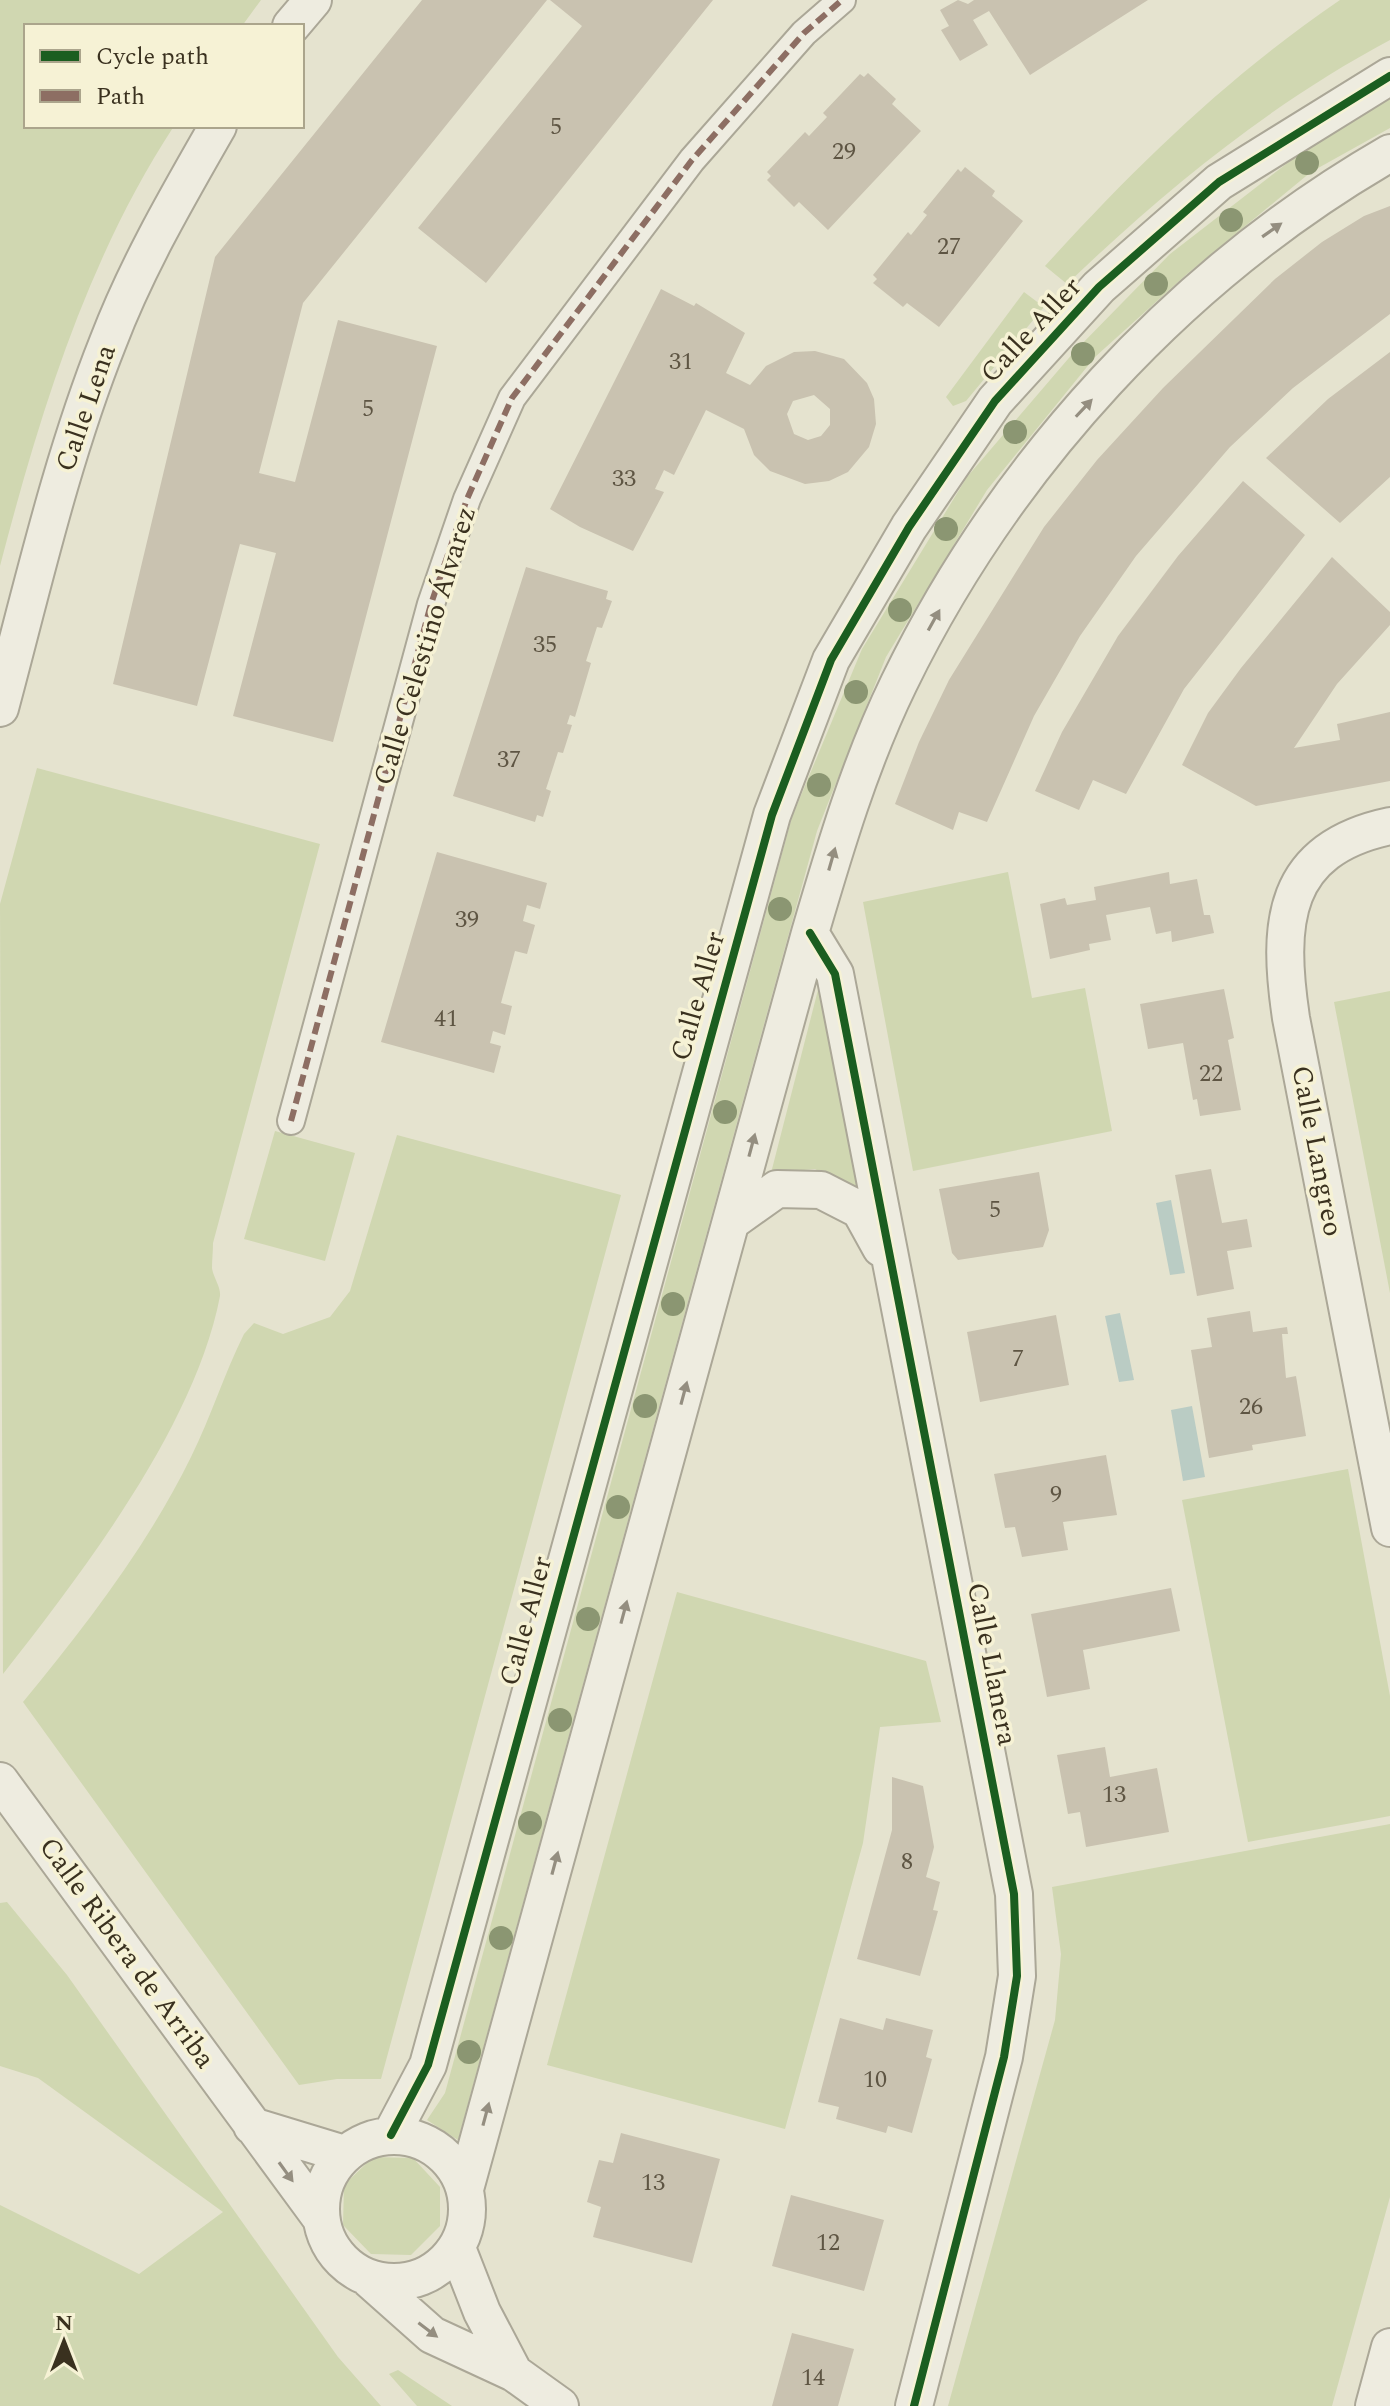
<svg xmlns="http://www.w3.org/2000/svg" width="1390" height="2406" font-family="Spectral,serif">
  <rect width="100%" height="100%" fill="#e5e3cf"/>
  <path fill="#d0d7b1" d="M 0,0 L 261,0 L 242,26 L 26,26 L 26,126 L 174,126 C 87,259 40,413 0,566 Z
    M 1340,0 L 1390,0 L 1390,40 C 1270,104 1165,190 1067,284 L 1045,266 C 1136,166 1227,77 1340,0 Z
    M 1390,98 L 1390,128 L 1311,172 L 1187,274 L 1095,357 L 987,490 L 886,657 L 817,831 L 458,2140 L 427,2120 L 445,2093 L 792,817 L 862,649 L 967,477 L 1074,352 L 1170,254 L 1299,154 Z
    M 1024,292 L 1044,307 L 966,401 L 953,406 L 946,397 Z
    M 37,768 L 320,844 L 213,1243 C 213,1251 212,1260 212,1268 C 213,1277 221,1287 220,1296 C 195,1426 83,1572 3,1674 L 0,904 Z
    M 1008,872 L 1032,998 L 1085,988 L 1112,1131 L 913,1171 L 863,902 Z
    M 819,986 L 864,1196 L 815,1169 L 771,1173 Z
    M 1390,991 L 1390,1293 L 1334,1002 Z
    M 275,1131 L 355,1153 L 325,1261 L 244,1239 Z
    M 397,1135 L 621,1195 L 381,2079 L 337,2079 L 299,2085 L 23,1702 C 85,1627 148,1545 191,1457 C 211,1417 224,1374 244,1334 L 254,1323 L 283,1334 L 330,1317 L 350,1291 Z
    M 1348,1469 L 1390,1696 L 1390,1816 L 1248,1842 L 1182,1500 Z
    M 677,1592 L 926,1661 L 941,1722 L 880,1727 L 863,1843 L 785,2129 L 547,2065 Z
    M 1390,1824 L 1390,2197 L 1332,2406 L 948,2406 L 1055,2020 L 1061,1954 L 1052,1887 Z
    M 7,1902 L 67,1975 L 338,2357 L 381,2406 L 0,2406 L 0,2205 L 139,2274 L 223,2212 L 38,2078 L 0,2066 L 0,1903 Z
    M 373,2157 L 413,2158 L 440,2187 L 440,2226 L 411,2255 L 371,2254 L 343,2225 L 344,2185 Z
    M 398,2370 L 452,2406 L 417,2406 L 389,2374 Z"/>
  <path fill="#baccc4" d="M 1171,1200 L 1185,1273 L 1170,1275 L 1156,1203 Z
    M 1120,1313 L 1134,1380 L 1119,1382 L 1105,1316 Z
    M 1192,1406 L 1205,1477 L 1183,1481 L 1171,1410 Z"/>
  <path fill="#c9c2b0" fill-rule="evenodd" d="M 422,0 L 547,0 L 303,303 L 259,473 L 295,482 L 338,320 L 437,346 L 333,742 L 233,716 L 276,553 L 240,544 L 197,706 L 113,684 L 215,257 Z
    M 550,0 L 713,0 L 486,283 L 418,228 L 582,26 Z
    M 958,0 L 968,4 L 974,0 L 1148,0 L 1030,75 L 989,11 L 973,20 L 988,45 L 960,61 L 941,30 L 949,26 L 940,10 Z
    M 868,73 L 896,99 L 892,104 L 921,131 L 828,230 L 799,202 L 794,207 L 767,180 L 771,176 L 767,172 L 805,132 L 809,136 L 827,117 L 823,113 L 860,74 L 864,77 Z
    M 965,167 L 995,191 L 992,196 L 1023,221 L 939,327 L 907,303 L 903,307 L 873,283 L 877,279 L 873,275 L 908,232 L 911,235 L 927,215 L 923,212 L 958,169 L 961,172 Z
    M 1390,206 L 1390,314 L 1293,388 L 1230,447 L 1136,556 L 1080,636 L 1034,716 L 987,822 L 959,812 L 953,830 L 895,804 L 919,742 L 949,680 L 1044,527 L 1097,460 L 1163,388 L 1275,279 L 1322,242 L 1364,216 Z
    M 661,289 L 694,306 L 696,303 L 745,333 L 726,373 L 750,385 L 766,366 L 794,352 L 815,351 L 844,359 L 867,383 L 874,399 L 876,424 L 869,447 L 848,472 L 829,481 L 805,484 L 770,471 L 754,455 L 744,429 L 706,410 L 674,475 L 664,470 L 655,489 L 664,492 L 633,551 L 580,527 L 550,509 ZM 814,395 L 830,409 L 830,425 L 821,436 L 808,440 L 794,434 L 787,414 L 793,401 Z
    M 1390,352 L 1390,477 L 1340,523 L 1266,458 L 1328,399 Z
    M 1243,481 L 1305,535 L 1184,689 L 1126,794 L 1093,780 L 1079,810 L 1035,791 L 1062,732 L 1118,636 L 1178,556 Z
    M 1332,557 L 1390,612 L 1390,625 L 1337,684 L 1294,748 L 1340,740 L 1337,724 L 1390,712 L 1390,781 L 1256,806 L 1182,765 L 1208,713 L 1241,668 Z
    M 526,567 L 608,591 L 606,599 L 612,601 L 602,628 L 597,627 L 586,661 L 591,663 L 575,717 L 570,715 L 567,724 L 572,725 L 563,753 L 558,752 L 546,789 L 551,791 L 543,817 L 537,815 L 535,822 L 453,796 Z
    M 437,852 L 547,883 L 540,909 L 527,905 L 523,921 L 535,925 L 527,954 L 515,951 L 501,1003 L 512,1006 L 505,1035 L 493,1031 L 490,1043 L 501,1046 L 494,1073 L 381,1042 Z
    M 1169,872 L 1170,884 L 1197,879 L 1204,915 L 1210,915 L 1214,933 L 1172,942 L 1171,931 L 1156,934 L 1150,907 L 1106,915 L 1111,940 L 1089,944 L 1090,950 L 1050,959 L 1040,904 L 1065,898 L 1067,905 L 1096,900 L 1094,887 Z
    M 1224,989 L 1234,1038 L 1228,1040 L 1241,1110 L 1200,1116 L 1197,1099 L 1193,1100 L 1183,1043 L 1148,1049 L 1140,1004 Z
    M 1211,1169 L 1222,1223 L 1247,1219 L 1252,1247 L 1227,1251 L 1234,1289 L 1197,1296 L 1175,1175 Z
    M 1039,1172 L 1049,1230 L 1043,1247 L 958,1260 L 952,1253 L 939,1189 Z
    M 1250,1311 L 1253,1332 L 1287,1327 L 1288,1334 L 1282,1334 L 1286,1378 L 1296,1376 L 1306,1436 L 1252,1445 L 1253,1450 L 1209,1458 L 1191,1350 L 1212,1347 L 1207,1318 Z
    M 1056,1315 L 1069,1385 L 980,1402 L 967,1332 Z
    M 1106,1455 L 1117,1515 L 1063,1522 L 1068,1550 L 1022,1557 L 1015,1527 L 1005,1528 L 994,1474 Z
    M 1171,1588 L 1180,1631 L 1083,1650 L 1090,1689 L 1047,1697 L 1031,1614 Z
    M 1105,1747 L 1110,1777 L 1157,1768 L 1169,1832 L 1086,1847 L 1080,1812 L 1068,1814 L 1057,1755 Z
    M 892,1777 L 923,1786 L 934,1847 L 926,1877 L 940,1882 L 933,1910 L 938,1911 L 920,1976 L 857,1959 L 892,1830 Z
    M 840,2018 L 883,2030 L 886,2018 L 933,2030 L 926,2057 L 932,2059 L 912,2133 L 888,2126 L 886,2133 L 836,2119 L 839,2107 L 818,2102 Z
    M 621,2133 L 720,2159 L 692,2263 L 593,2237 L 601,2207 L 587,2202 L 599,2160 L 613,2163 Z
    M 791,2195 L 884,2220 L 864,2291 L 772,2266 Z
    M 792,2333 L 854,2349 L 838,2406 L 772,2406 Z"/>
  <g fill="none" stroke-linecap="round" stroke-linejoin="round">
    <g stroke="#aba797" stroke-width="30">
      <path id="pedestrian" d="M 291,1121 L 431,604 L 467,499 L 512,398 L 692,160 L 804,33 L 842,0"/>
    </g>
    <g stroke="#aba797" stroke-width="40">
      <path id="minor" d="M 291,26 L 313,0
        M 0,708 C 33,585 61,460 108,342 C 137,266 178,196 218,126
        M 1390,826 C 1281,849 1277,924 1291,1018 L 1390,1528
        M 810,933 L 835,974 L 1014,1894 L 1017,1976 L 1004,2057 L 914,2406
        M 732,1221 L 777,1189 L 821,1190 L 860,1210 L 881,1248
        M 0,1781 L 320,2217
        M 252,2126 L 344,2154
        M 391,2135 L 428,2065 L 772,815 L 831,660 L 909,527 L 995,401 L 1099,287 L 1219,182 L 1390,76
        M321 2209a73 73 0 1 1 146 0a73 73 0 1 1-146 0Z
        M 465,2189 L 810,933 C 835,848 860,763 899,683 C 1005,465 1180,274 1390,153
        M 457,2248 L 482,2312 L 514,2373
        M 369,2279 L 432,2335 L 514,2373 L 560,2406
        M 1374,2406 L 1390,2347"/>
    </g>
    <use href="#pedestrian" stroke="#eeece0" stroke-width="26"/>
    <use href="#minor" stroke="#eeece0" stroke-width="36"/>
    <path stroke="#8d6e63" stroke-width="6" stroke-dasharray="12 6" stroke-linecap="butt" d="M 291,1121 L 431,604 L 467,499 L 512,398 L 692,160 L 804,33 L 842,0"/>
    <g stroke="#f6f2d5" stroke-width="13">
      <path id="cycleway" d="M 810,933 L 835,974 L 1014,1894 L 1017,1976 L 1004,2057 L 914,2406
        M 391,2135 L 428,2065 L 772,815 L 831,660 L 909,527 L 995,401 L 1099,287 L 1219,182 L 1390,76"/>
    </g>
    <use href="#cycleway" stroke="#1b5e20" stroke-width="8"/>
  </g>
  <g fill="#8b9672">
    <circle cx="1307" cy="163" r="12"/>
    <circle cx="1231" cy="220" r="12"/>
    <circle cx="1156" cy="284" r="12"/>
    <circle cx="1083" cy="354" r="12"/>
    <circle cx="1015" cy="432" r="12"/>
    <circle cx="946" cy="529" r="12"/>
    <circle cx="900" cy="610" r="12"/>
    <circle cx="856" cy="692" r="12"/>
    <circle cx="819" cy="785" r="12"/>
    <circle cx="780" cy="909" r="12"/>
    <circle cx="725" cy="1112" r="12"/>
    <circle cx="673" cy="1304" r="12"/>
    <circle cx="645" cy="1406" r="12"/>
    <circle cx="618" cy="1507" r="12"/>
    <circle cx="588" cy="1619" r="12"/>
    <circle cx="560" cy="1720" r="12"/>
    <circle cx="530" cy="1823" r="12"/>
    <circle cx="501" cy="1938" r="12"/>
    <circle cx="469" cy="2052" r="12"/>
  </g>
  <defs><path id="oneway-solid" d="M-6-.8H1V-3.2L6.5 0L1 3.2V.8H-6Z" transform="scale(2)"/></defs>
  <g fill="#948e80">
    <use href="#oneway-solid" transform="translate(1272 230) rotate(-35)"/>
    <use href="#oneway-solid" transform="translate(1084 408) rotate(-47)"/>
    <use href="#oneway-solid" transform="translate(934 620) rotate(-61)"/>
    <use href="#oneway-solid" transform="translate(832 859) rotate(-74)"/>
    <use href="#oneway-solid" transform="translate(752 1145) rotate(-75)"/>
    <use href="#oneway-solid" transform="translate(684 1393) rotate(-75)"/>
    <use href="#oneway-solid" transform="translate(624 1612) rotate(-75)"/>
    <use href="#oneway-solid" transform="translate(555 1863) rotate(-75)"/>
    <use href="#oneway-solid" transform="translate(486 2114) rotate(-75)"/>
    <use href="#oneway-solid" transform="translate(286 2172) rotate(54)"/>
    <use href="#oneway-solid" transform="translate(428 2330) rotate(37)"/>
  </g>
  <g text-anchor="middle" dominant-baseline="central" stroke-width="7" stroke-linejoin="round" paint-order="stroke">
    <g font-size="24" fill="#5e5543">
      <text x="556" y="127">5</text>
      <text x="844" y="152">29</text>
      <text x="949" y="247">27</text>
      <text x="681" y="362">31</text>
      <text x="368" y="409">5</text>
      <text x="624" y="479">33</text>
      <text x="545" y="645">35</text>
      <text x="509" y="760">37</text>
      <text x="467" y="920">39</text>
      <text x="446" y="1019">41</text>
      <text x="1211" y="1074">22</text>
      <text x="995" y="1210">5</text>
      <text x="1018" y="1359">7</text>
      <text x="1251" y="1407">26</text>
      <text x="1056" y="1495">9</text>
      <text x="1114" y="1795">13</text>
      <text x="907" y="1862">8</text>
      <text x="875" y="2080">10</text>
      <text x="653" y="2183">13</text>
      <text x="828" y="2243">12</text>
      <text x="813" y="2378">14</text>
    </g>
    <g font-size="28" fill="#3a311f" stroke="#f6f2d5">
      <text transform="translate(1031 330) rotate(-47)">Calle Aller</text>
      <text transform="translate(86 408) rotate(-71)">Calle Lena</text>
      <text transform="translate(425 646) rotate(-73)">Calle Celestino Álvarez</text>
      <text transform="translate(698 996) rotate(-74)">Calle Aller</text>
      <text transform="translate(1317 1151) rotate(79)">Calle Langreo</text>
      <text transform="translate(526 1621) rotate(-75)">Calle Aller</text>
      <text transform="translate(992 1664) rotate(79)">Calle Llanera</text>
      <text transform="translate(127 1953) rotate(54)">Calle Ribera de Arriba</text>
    </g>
  </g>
  <rect x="24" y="24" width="280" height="104" fill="#f6f2d5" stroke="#aba58c" stroke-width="2"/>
  <rect x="40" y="50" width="40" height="12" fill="#1b5e20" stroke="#aba58c" stroke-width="2"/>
  <text x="96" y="64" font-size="24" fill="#3a311f">Cycle path</text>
  <rect x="40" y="90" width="40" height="12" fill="#8d6e63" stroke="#aba58c" stroke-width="2"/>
  <text x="96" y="104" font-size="24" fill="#3a311f">Path</text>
  <g transform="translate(64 2342)" stroke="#f6f2d5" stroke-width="6" paint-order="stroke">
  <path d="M0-6L14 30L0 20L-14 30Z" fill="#3a311f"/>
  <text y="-12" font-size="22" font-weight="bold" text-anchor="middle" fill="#3a311f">N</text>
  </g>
</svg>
